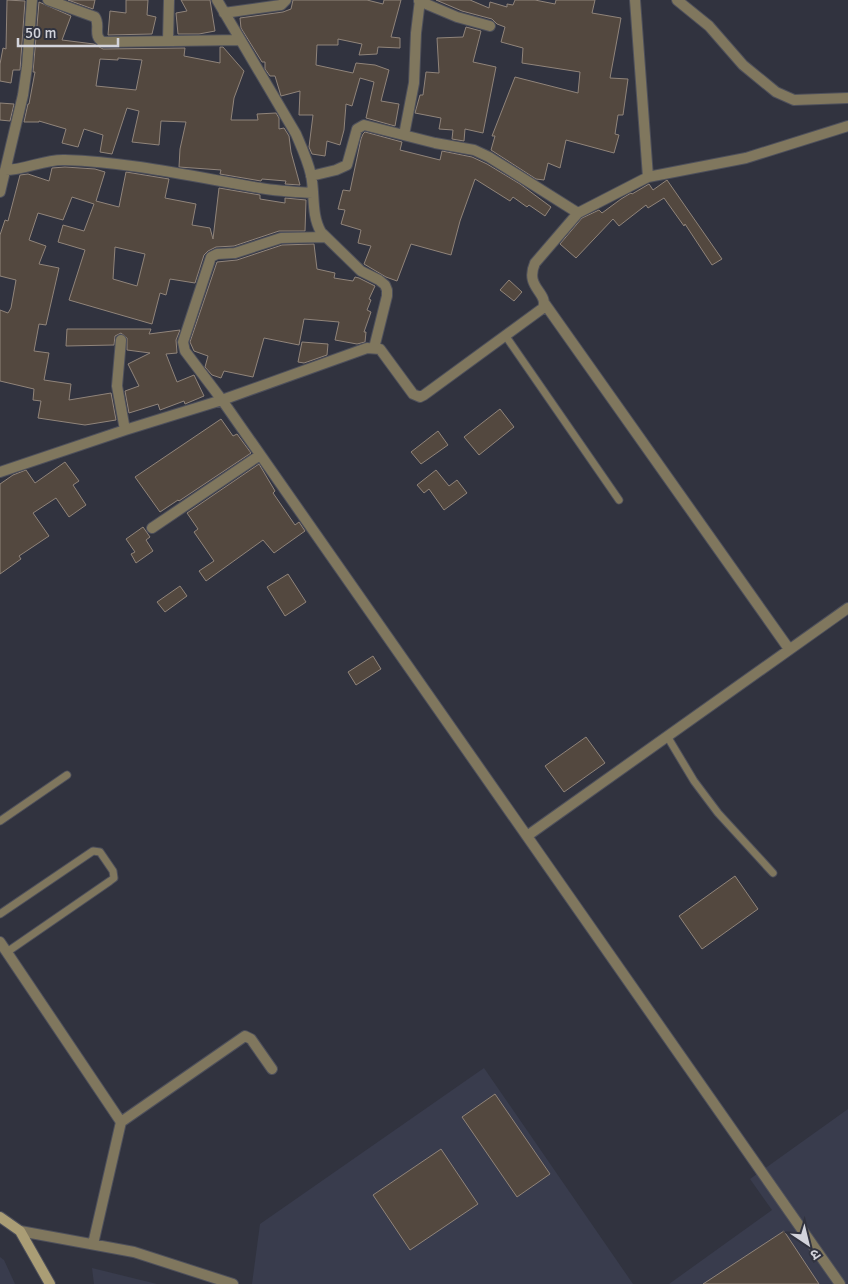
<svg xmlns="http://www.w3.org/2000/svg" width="848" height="1284" font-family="Signika,'Noto Sans Devanagari',sans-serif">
  <rect width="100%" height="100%" fill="#31333f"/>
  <path fill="#393c4d" d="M 484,1068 L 633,1284 L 252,1284 L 260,1224 Z
    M 848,1109 L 848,1284 L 669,1284 L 772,1210 L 750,1179 Z
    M 0,1257 L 4,1260 L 15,1284 L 0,1284 Z
    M 92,1268 L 157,1284 L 94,1284 Z"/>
  <path fill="#53483f" stroke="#90847a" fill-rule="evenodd" d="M 7,0 L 25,1 L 20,70 L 13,70 L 11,83 L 0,81 L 0,64 L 3,48 L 6,49 Z
    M 68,0 L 95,0 L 93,9 Z
    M 126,0 L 148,0 L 147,15 L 156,17 L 152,34 L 108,35 L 110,11 L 126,13 Z
    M 181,0 L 210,0 L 215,31 L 199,34 L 178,34 L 176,13 L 187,11 Z
    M 293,0 L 367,0 L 383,4 L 384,0 L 401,0 L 391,37 L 400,38 L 400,48 L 378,47 L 377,54 L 359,55 L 362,44 L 338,39 L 338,45 L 317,45 L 316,65 L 353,73 L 356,63 L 375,65 L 389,70 L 381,101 L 399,104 L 395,126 L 366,118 L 374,82 L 360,78 L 352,106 L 346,104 L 344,130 L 340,145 L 327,141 L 325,156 L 312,154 L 309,147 L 313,115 L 299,115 L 300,91 L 281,96 L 275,76 L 270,76 L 265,69 L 265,62 L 262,62 L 241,28 L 240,18 L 283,12 L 291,9 Z
    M 436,0 L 470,0 L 489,8 L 490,2 L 507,7 L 507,4 L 513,5 L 515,0 L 535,0 L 555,4 L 556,0 L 595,0 L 592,13 L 621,18 L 610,78 L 628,79 L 623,115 L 618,115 L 615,134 L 619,135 L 614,153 L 566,140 L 560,168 L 548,163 L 544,180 L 536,179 L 491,150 L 495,136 L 492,136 L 515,77 L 578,93 L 580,72 L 522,63 L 523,48 L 501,42 L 505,27 L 497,24 L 492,19 L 462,11 Z
    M 39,2 L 71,16 L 62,40 L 94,44 L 103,49 L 185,48 L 184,56 L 220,63 L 220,47 L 223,47 L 244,71 L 234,98 L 231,120 L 258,120 L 257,114 L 276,113 L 279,118 L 279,129 L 284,128 L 289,136 L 291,152 L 300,185 L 285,184 L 286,181 L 262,179 L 261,181 L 220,174 L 221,170 L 179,167 L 180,149 L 186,122 L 161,121 L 159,145 L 132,142 L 139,111 L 127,108 L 112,154 L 100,152 L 103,135 L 84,129 L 78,147 L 62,143 L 66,129 L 39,121 L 39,122 L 24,122 L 28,104 L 29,104 L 35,72 L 33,72 ZM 118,58 L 142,60 L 136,90 L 96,86 L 100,59 L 118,60 Z
    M 466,27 L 481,31 L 473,62 L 496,67 L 483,133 L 465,129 L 464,141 L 452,139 L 453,130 L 439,129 L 441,118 L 415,113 L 420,95 L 423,95 L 426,72 L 439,73 L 437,38 L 463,37 Z
    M 0,103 L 14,104 L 10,121 L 0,120 Z
    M 365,132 L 402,142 L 400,150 L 440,160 L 442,151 L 472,157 L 487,164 L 520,184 L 551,207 L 545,216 L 529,205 L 527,207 L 513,197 L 510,201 L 475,179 L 460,221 L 451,255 L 411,244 L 397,281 L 386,277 L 364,264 L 371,246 L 358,243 L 361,230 L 341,224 L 345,210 L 338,209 L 343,190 L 350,191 L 361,139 L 363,134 Z
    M 65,167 L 95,169 L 105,172 L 96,201 L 119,207 L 126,172 L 169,179 L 165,198 L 196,204 L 192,225 L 210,228 L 213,239 L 219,188 L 260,195 L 260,199 L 285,203 L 285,198 L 306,200 L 305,231 L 279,231 L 234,246 L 216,247 L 208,251 L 204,255 L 195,283 L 170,279 L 166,295 L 160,293 L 152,324 L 69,300 L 85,250 L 58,242 L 63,225 L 84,231 L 94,204 L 72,197 L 63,220 L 38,213 L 29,240 L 46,246 L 39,264 L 59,268 L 46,325 L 39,324 L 34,351 L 49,353 L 44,380 L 71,384 L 69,400 L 111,393 L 116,420 L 85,425 L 38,418 L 41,401 L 33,400 L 34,389 L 0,381 L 0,310 L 8,313 L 11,308 L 16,280 L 0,276 L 0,235 L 5,220 L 8,221 L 20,175 L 28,174 L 49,181 L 52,168 ZM 115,247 L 145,254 L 137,286 L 113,279 Z
    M 667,180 L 722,259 L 712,265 L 685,224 L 684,226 L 664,198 L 648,208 L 646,205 L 619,226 L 613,219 L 576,258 L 560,244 L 582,218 L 599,210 L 602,213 L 621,199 L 631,193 L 632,194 L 649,184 L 653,190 Z
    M 314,244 L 317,269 L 335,273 L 334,278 L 353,281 L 355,277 L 359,278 L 375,286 L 369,299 L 371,300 L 367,310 L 371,312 L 364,332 L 366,332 L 365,342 L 357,344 L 335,340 L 339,322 L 304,319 L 299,345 L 264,338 L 253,377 L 224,371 L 221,378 L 212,375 L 205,367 L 208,356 L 194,351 L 190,342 L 217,262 L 237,260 L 282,245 Z
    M 509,280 L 522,292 L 514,301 L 500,290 Z
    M 67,329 L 151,329 L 149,334 L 180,330 L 176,340 L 177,353 L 166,354 L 177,382 L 194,375 L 204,396 L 185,404 L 184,401 L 160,410 L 158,404 L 129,413 L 125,391 L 139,386 L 128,364 L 150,353 L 127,350 L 127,338 L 121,333 L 115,336 L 114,345 L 66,346 Z
    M 302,342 L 328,344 L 327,355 L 304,363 L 298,362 Z
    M 500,409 L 514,427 L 479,455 L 464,437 Z
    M 221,419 L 233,436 L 237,434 L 251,453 L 179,501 L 178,500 L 160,512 L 135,477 Z
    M 438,431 L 448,445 L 421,464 L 411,452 Z
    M 65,462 L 79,481 L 73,485 L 86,505 L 69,517 L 56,498 L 33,513 L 49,536 L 19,556 L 21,559 L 0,574 L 0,484 L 13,475 L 26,470 L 35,483 Z
    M 259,464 L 275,491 L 273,493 L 295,525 L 299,522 L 305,531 L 274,553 L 263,540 L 206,581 L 199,571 L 214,561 L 194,532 L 198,529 L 187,513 Z
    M 436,470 L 449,486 L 457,480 L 467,493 L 444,510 L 429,489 L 424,493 L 417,485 Z
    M 143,527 L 150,537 L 146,540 L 153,551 L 136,563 L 131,554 L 135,552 L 126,539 Z
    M 288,574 L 306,602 L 285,616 L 267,587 Z
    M 180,586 L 187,596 L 165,612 L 157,602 Z
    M 373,656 L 381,669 L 356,685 L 348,672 Z
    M 586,737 L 605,763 L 564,792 L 545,766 Z
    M 735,876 L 758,909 L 702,949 L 679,916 Z
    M 495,1094 L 550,1174 L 517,1197 L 462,1117 Z
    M 441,1149 L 478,1204 L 410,1250 L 373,1195 Z
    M 784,1231 L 819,1284 L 703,1284 Z"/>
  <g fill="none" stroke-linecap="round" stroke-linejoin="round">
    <g stroke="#4e505b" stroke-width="9">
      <path id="lane" d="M 505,335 L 619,500
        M 667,736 L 694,781 L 718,813 L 773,873
        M 0,821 L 67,775
        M 0,914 L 93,851 L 100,852 L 113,871 L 114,878 L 110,881 L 7,952"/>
    </g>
    <g stroke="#4e505b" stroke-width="12">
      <path id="street" d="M 48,0 L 95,17 C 101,25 92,36 103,42 L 240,40
        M 217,0 L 296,134 C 302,148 308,161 311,175 C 315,193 311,215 321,232 L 361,271 L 379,280 L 385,285 L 387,290 L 387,296 L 374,348
        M 635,0 L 648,177
        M 677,0 L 709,26 L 743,65 L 776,92 L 794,100 L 848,98
        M 419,1 L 457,17 L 490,26
        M 224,13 L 281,5 L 286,0
        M 168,41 L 169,0
        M 404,135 L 414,83 L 416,33 L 420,0
        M 5,170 C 26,170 44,159 65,160 C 130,162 195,177 260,188 C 277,191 295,192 313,193
        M 311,176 L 336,170 L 347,165 L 357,129 L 364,125 L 435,143 L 474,150 L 489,157 L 578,213
        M 0,192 L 23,95 L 27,67 L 32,0
        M 326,237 L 281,238 L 235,253 L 217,254 L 211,257 L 183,342 L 185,351 L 222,400 L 840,1284
        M 545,304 L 789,649
        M 121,340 L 117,386 L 125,430
        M 0,472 L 125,430 L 222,400 L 367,348 L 380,349 L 413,394 L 420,397 L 424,395 L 543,308 C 549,292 524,288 535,263 L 578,213 L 648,177 L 746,158 L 848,126
        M 152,528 L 260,455
        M 527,836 L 848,608
        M 0,942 L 121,1122 L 93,1244
        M 121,1122 L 245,1036 L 251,1039 L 272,1069
        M 20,1231 L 134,1252 L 233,1284"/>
    </g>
    <g stroke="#4e505b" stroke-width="12">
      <path id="secondary" d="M 0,1217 L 20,1231 L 50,1284"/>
    </g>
    <use href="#lane" stroke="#80775e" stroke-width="7"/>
    <use href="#street" stroke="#80775e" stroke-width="10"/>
    <use href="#secondary" stroke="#aa9d75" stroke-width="10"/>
  </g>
  <g transform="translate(808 1244) rotate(145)" stroke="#31333f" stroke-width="4" paint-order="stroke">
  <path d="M0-4L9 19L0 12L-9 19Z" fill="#d3d4dc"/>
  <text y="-8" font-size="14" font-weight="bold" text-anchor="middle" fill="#d3d4dc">उ</text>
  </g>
  <path d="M18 38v8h100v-8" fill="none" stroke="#d3d4dc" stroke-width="2.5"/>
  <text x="25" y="38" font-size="15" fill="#d3d4dc" stroke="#31333f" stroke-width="4" paint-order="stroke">50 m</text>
</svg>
